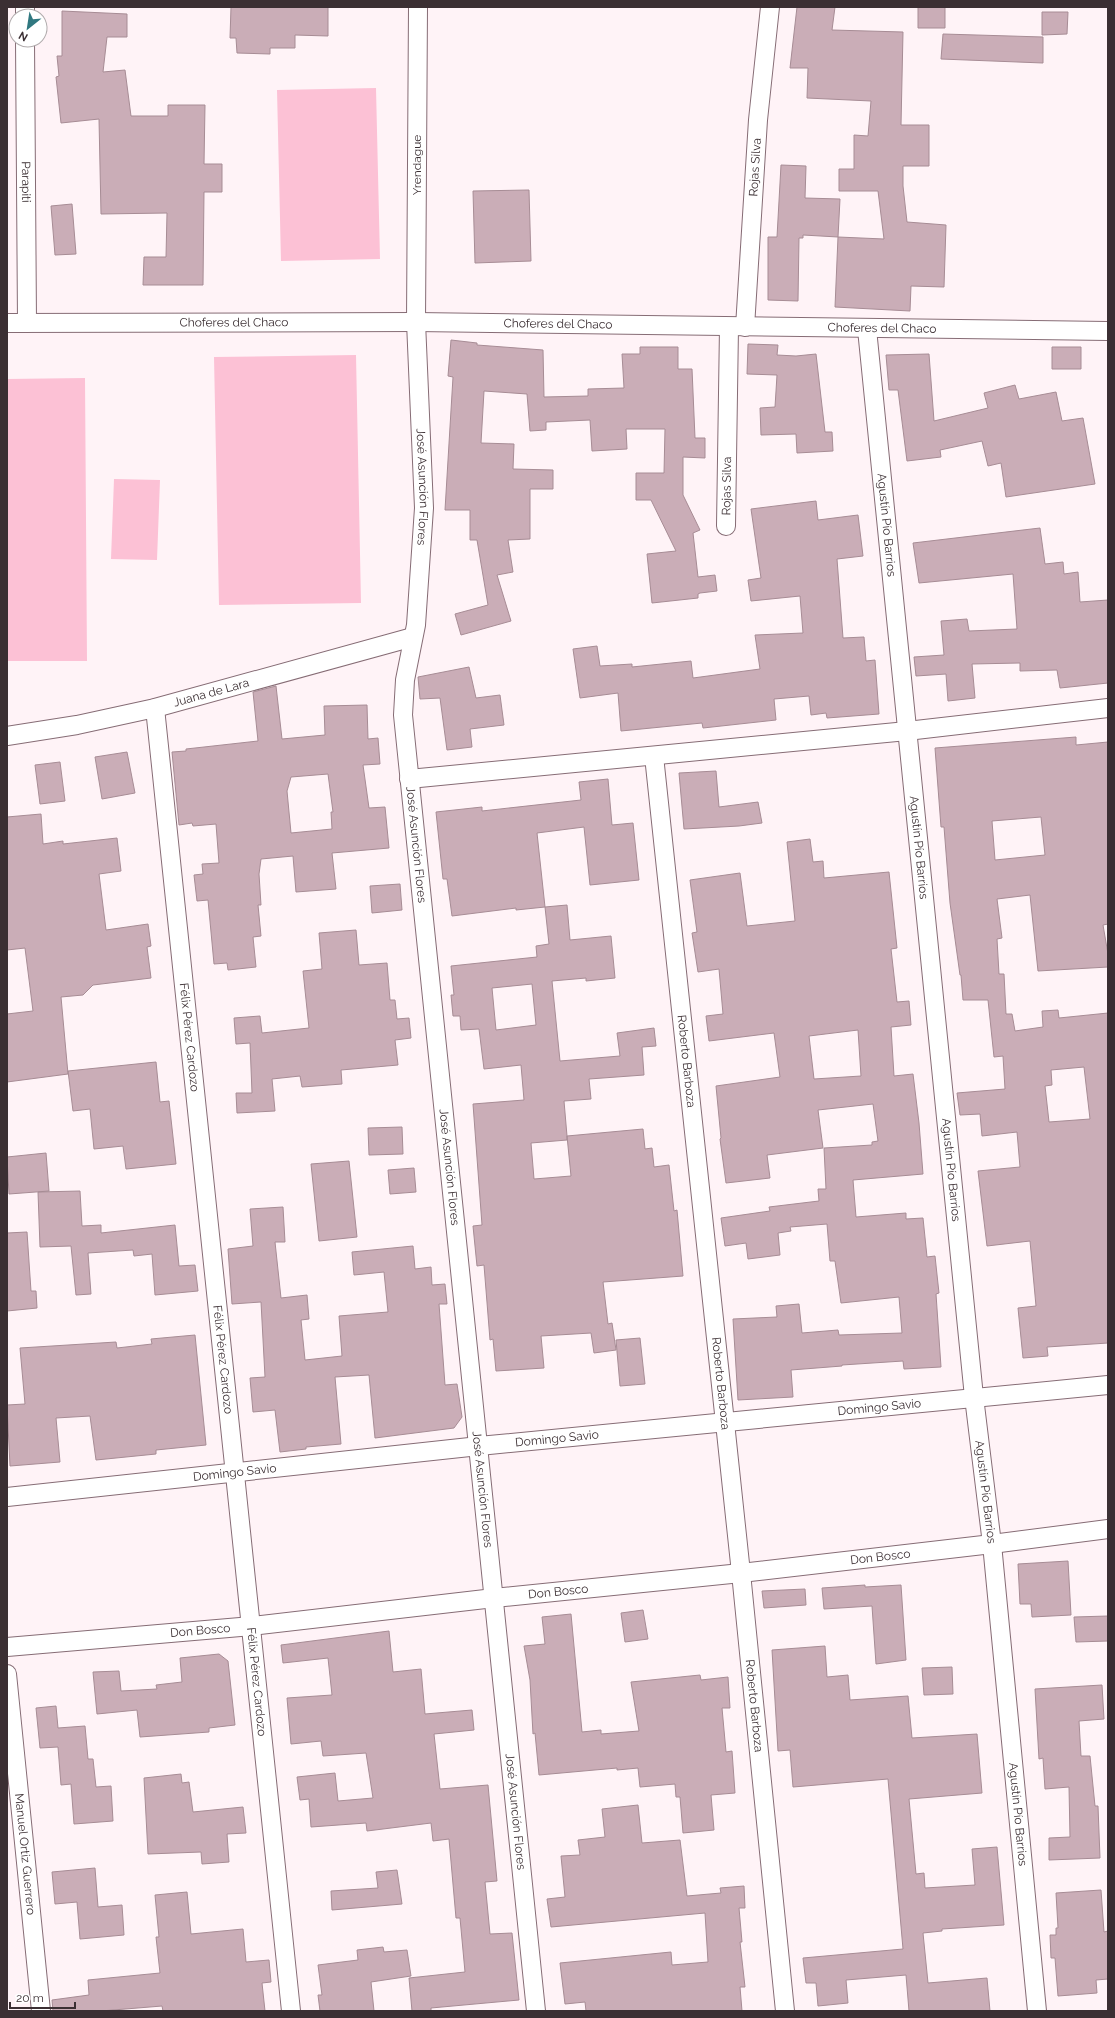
<svg xmlns="http://www.w3.org/2000/svg" width="1115" height="2018" font-family="Raleway,sans-serif">
  <rect width="100%" height="100%" fill="#fff3f7"/>
  <path fill="#fcc1d5" d="M 376,88 L 380,259 L 281,261 L 277,90 Z
    M 356,355 L 361,603 L 219,605 L 214,357 Z
    M 85,378 L 87,661 L 7,661 L 7,379 Z
    M 114,479 L 160,480 L 157,560 L 111,559 Z"/>
  <path fill="#caadb7" stroke="#a78c95" fill-rule="evenodd" d="M 231,7 L 328,7 L 328,36 L 295,35 L 295,48 L 270,48 L 270,54 L 237,53 L 236,38 L 230,38 Z
    M 797,7 L 835,7 L 832,30 L 903,32 L 901,125 L 929,125 L 929,166 L 903,166 L 903,186 L 907,222 L 946,225 L 944,287 L 911,286 L 910,311 L 835,307 L 838,237 L 803,235 L 803,238 L 799,238 L 798,301 L 768,300 L 768,237 L 777,237 L 781,165 L 806,166 L 805,198 L 840,199 L 838,237 L 884,239 L 878,191 L 839,191 L 839,169 L 854,169 L 854,135 L 868,136 L 871,101 L 807,98 L 808,68 L 790,68 Z
    M 918,7 L 945,7 L 945,28 L 918,28 Z
    M 62,11 L 127,14 L 127,37 L 107,37 L 103,72 L 125,70 L 131,116 L 168,116 L 168,105 L 205,105 L 204,164 L 222,164 L 222,192 L 204,192 L 203,285 L 143,285 L 144,257 L 166,257 L 167,213 L 101,214 L 99,119 L 61,123 L 56,77 L 59,76 L 57,56 L 62,56 Z
    M 1042,12 L 1068,12 L 1067,34 L 1042,35 Z
    M 943,34 L 1043,37 L 1043,63 L 941,59 Z
    M 529,190 L 531,261 L 475,263 L 473,191 Z
    M 72,204 L 76,254 L 55,255 L 51,206 Z
    M 451,340 L 477,343 L 477,345 L 543,350 L 544,397 L 588,396 L 588,389 L 624,388 L 622,354 L 640,354 L 640,347 L 678,347 L 678,369 L 692,369 L 695,438 L 705,438 L 705,458 L 683,457 L 683,495 L 700,530 L 693,533 L 698,577 L 715,575 L 717,591 L 700,593 L 698,594 L 698,598 L 652,603 L 647,554 L 676,551 L 651,500 L 636,500 L 636,473 L 664,473 L 665,429 L 626,429 L 627,449 L 592,451 L 590,420 L 546,422 L 546,430 L 530,431 L 527,394 L 484,391 L 481,443 L 514,444 L 513,469 L 553,470 L 553,489 L 530,489 L 530,539 L 508,540 L 513,572 L 497,575 L 511,621 L 461,635 L 455,614 L 488,605 L 477,540 L 470,540 L 470,510 L 445,510 L 453,377 L 448,376 Z
    M 748,344 L 778,345 L 777,355 L 796,356 L 816,354 L 825,432 L 832,432 L 833,451 L 797,453 L 796,434 L 761,435 L 760,408 L 775,407 L 777,375 L 747,374 Z
    M 1052,347 L 1081,347 L 1081,369 L 1052,369 Z
    M 929,354 L 934,421 L 988,408 L 984,393 L 1015,385 L 1019,399 L 1056,392 L 1062,421 L 1083,418 L 1095,484 L 1006,497 L 1001,463 L 988,466 L 982,441 L 940,450 L 941,457 L 907,461 L 898,390 L 889,390 L 886,355 Z
    M 816,501 L 818,520 L 858,515 L 863,556 L 837,559 L 843,638 L 864,637 L 866,661 L 875,660 L 879,714 L 827,718 L 826,713 L 811,715 L 809,696 L 774,699 L 776,720 L 703,728 L 702,723 L 621,731 L 618,693 L 580,698 L 573,649 L 597,646 L 600,666 L 632,664 L 632,667 L 691,661 L 693,678 L 760,669 L 755,635 L 803,633 L 800,596 L 751,601 L 748,580 L 761,578 L 751,509 Z
    M 1040,528 L 1045,564 L 1063,562 L 1064,574 L 1078,572 L 1080,602 L 1108,600 L 1108,683 L 1060,688 L 1057,670 L 1020,671 L 1020,663 L 972,664 L 975,698 L 948,701 L 946,674 L 916,676 L 914,657 L 944,655 L 941,621 L 967,619 L 969,631 L 1017,629 L 1013,574 L 919,583 L 913,543 Z
    M 469,667 L 476,698 L 500,695 L 504,725 L 470,729 L 472,747 L 447,750 L 440,698 L 420,699 L 418,677 Z
    M 276,686 L 282,739 L 325,735 L 324,706 L 367,705 L 368,739 L 378,738 L 380,764 L 363,765 L 369,808 L 385,807 L 389,848 L 332,853 L 336,889 L 296,892 L 293,856 L 261,859 L 259,874 L 261,905 L 258,905 L 261,936 L 253,937 L 256,967 L 228,970 L 227,963 L 214,964 L 208,900 L 197,901 L 194,875 L 203,874 L 202,864 L 219,863 L 216,824 L 193,826 L 192,823 L 179,825 L 172,752 L 186,751 L 186,749 L 258,741 L 253,692 ZM 328,774 L 333,812 L 331,812 L 332,829 L 291,833 L 287,791 L 291,777 Z
    M 1076,737 L 1076,745 L 1108,742 L 1108,924 L 1103,925 L 1108,954 L 1108,967 L 1038,971 L 1030,895 L 997,899 L 1002,938 L 997,939 L 999,974 L 1004,974 L 1006,1014 L 1012,1014 L 1015,1031 L 1043,1027 L 1042,1011 L 1058,1010 L 1059,1018 L 1108,1013 L 1108,1343 L 1047,1347 L 1048,1356 L 1023,1358 L 1018,1308 L 1036,1306 L 1030,1241 L 987,1246 L 978,1171 L 1020,1167 L 1017,1132 L 982,1136 L 980,1114 L 960,1115 L 957,1093 L 1005,1089 L 1003,1056 L 994,1057 L 988,1000 L 963,1000 L 961,975 L 960,975 L 950,903 L 944,827 L 941,827 L 935,748 ZM 1041,817 L 1045,855 L 995,860 L 992,821 ZM 1084,1067 L 1090,1119 L 1049,1122 L 1045,1086 L 1052,1085 L 1051,1070 Z
    M 127,752 L 135,793 L 102,799 L 95,757 Z
    M 60,762 L 65,801 L 40,804 L 35,765 Z
    M 716,771 L 719,807 L 758,802 L 762,823 L 739,826 L 684,829 L 679,773 Z
    M 608,779 L 612,825 L 633,823 L 639,880 L 590,885 L 584,827 L 537,833 L 545,907 L 516,910 L 516,908 L 452,916 L 447,879 L 443,879 L 436,812 L 482,807 L 482,811 L 581,800 L 579,782 Z
    M 41,814 L 43,844 L 63,841 L 63,844 L 117,838 L 121,871 L 99,874 L 106,930 L 148,924 L 151,946 L 147,947 L 151,978 L 93,985 L 83,995 L 61,997 L 68,1074 L 7,1082 L 7,1014 L 33,1011 L 25,948 L 7,950 L 7,817 Z
    M 810,839 L 813,862 L 823,861 L 824,878 L 889,872 L 897,948 L 891,949 L 897,1002 L 909,1001 L 911,1025 L 891,1027 L 894,1076 L 913,1074 L 919,1123 L 923,1174 L 853,1180 L 856,1217 L 906,1213 L 906,1219 L 923,1218 L 927,1257 L 935,1256 L 939,1293 L 936,1294 L 941,1367 L 904,1369 L 903,1361 L 842,1365 L 842,1366 L 791,1370 L 793,1397 L 738,1400 L 733,1319 L 777,1317 L 776,1306 L 799,1304 L 802,1333 L 838,1330 L 839,1335 L 902,1333 L 899,1297 L 841,1303 L 835,1261 L 830,1261 L 827,1224 L 790,1227 L 791,1231 L 778,1233 L 780,1255 L 748,1259 L 746,1243 L 725,1246 L 721,1218 L 770,1211 L 769,1207 L 819,1201 L 818,1189 L 826,1189 L 824,1148 L 872,1145 L 872,1142 L 878,1141 L 873,1104 L 818,1110 L 823,1148 L 767,1155 L 770,1178 L 726,1183 L 720,1139 L 721,1138 L 716,1086 L 780,1077 L 774,1033 L 709,1041 L 706,1016 L 723,1014 L 719,969 L 698,972 L 692,933 L 697,932 L 690,880 L 740,873 L 747,926 L 795,921 L 787,842 ZM 858,1030 L 861,1076 L 814,1079 L 809,1036 Z
    M 400,884 L 402,910 L 372,913 L 370,886 Z
    M 567,905 L 570,940 L 611,936 L 615,978 L 586,981 L 586,978 L 552,981 L 560,1061 L 620,1056 L 617,1033 L 654,1028 L 656,1046 L 642,1047 L 644,1075 L 589,1079 L 591,1099 L 564,1101 L 567,1136 L 643,1129 L 645,1149 L 652,1148 L 654,1167 L 669,1165 L 674,1211 L 677,1210 L 683,1276 L 603,1282 L 608,1324 L 612,1323 L 616,1350 L 594,1353 L 591,1333 L 541,1336 L 544,1368 L 496,1371 L 493,1339 L 490,1340 L 484,1265 L 477,1266 L 473,1226 L 482,1225 L 473,1104 L 524,1100 L 521,1065 L 484,1069 L 479,1029 L 461,1030 L 460,1016 L 453,1016 L 451,995 L 454,995 L 451,966 L 537,957 L 536,946 L 549,944 L 545,907 ZM 532,984 L 536,1025 L 496,1030 L 492,988 ZM 567,1136 L 571,1176 L 534,1179 L 531,1143 L 567,1140 Z
    M 356,930 L 359,965 L 387,963 L 390,1000 L 395,1000 L 397,1019 L 409,1018 L 411,1038 L 395,1040 L 398,1065 L 341,1070 L 342,1084 L 302,1087 L 300,1076 L 272,1079 L 275,1111 L 237,1113 L 236,1093 L 252,1093 L 250,1043 L 236,1044 L 234,1018 L 260,1016 L 262,1033 L 309,1028 L 303,971 L 322,969 L 319,933 Z
    M 156,1062 L 160,1102 L 169,1101 L 176,1164 L 126,1169 L 123,1146 L 94,1149 L 90,1109 L 73,1111 L 68,1071 Z
    M 402,1127 L 403,1154 L 369,1155 L 368,1128 Z
    M 46,1153 L 49,1191 L 9,1194 L 7,1157 Z
    M 349,1161 L 357,1237 L 319,1241 L 311,1164 Z
    M 414,1168 L 416,1192 L 390,1194 L 388,1170 Z
    M 80,1191 L 82,1226 L 101,1225 L 101,1233 L 175,1225 L 179,1266 L 195,1265 L 198,1291 L 155,1295 L 152,1254 L 134,1256 L 133,1250 L 88,1253 L 91,1294 L 76,1295 L 71,1246 L 40,1247 L 38,1192 Z
    M 283,1207 L 285,1242 L 275,1242 L 281,1298 L 307,1295 L 309,1319 L 301,1320 L 305,1360 L 342,1356 L 339,1316 L 388,1312 L 384,1272 L 354,1275 L 352,1252 L 413,1246 L 415,1269 L 431,1267 L 432,1285 L 445,1284 L 447,1304 L 439,1304 L 445,1385 L 457,1384 L 462,1417 L 454,1428 L 375,1438 L 369,1375 L 335,1377 L 341,1444 L 306,1447 L 306,1449 L 280,1452 L 275,1410 L 253,1412 L 250,1378 L 265,1377 L 261,1302 L 232,1304 L 228,1249 L 253,1246 L 250,1209 Z
    M 27,1232 L 31,1291 L 36,1291 L 37,1308 L 7,1311 L 7,1233 Z
    M 195,1335 L 206,1445 L 156,1450 L 156,1454 L 96,1460 L 90,1416 L 56,1418 L 60,1462 L 10,1466 L 7,1405 L 25,1404 L 20,1348 L 116,1342 L 117,1348 L 152,1344 L 151,1339 Z
    M 640,1338 L 645,1384 L 620,1386 L 616,1340 Z
    M 1068,1561 L 1071,1615 L 1032,1617 L 1031,1604 L 1020,1604 L 1018,1564 Z
    M 865,1585 L 865,1587 L 901,1585 L 906,1660 L 876,1664 L 872,1606 L 824,1609 L 822,1588 Z
    M 805,1589 L 806,1605 L 764,1608 L 762,1591 Z
    M 643,1610 L 648,1639 L 625,1642 L 621,1613 Z
    M 571,1614 L 582,1732 L 601,1730 L 601,1734 L 639,1731 L 631,1682 L 700,1675 L 701,1680 L 728,1677 L 730,1708 L 722,1708 L 726,1752 L 732,1751 L 735,1793 L 711,1795 L 714,1830 L 683,1833 L 680,1797 L 676,1797 L 675,1784 L 640,1787 L 638,1768 L 617,1770 L 617,1768 L 539,1775 L 535,1733 L 533,1734 L 530,1680 L 524,1646 L 545,1644 L 542,1617 Z
    M 1108,1616 L 1108,1641 L 1076,1642 L 1074,1617 Z
    M 389,1631 L 393,1672 L 421,1669 L 425,1714 L 472,1710 L 474,1730 L 434,1734 L 440,1789 L 488,1785 L 497,1881 L 485,1882 L 490,1934 L 512,1933 L 519,2000 L 431,2008 L 431,2011 L 412,2011 L 409,1978 L 465,1972 L 460,1918 L 456,1918 L 449,1839 L 433,1841 L 431,1823 L 367,1831 L 366,1823 L 311,1827 L 309,1799 L 300,1800 L 297,1777 L 335,1773 L 338,1801 L 373,1798 L 366,1753 L 323,1756 L 321,1741 L 291,1744 L 287,1698 L 332,1695 L 328,1658 L 283,1663 L 281,1645 Z
    M 825,1646 L 827,1677 L 848,1675 L 850,1700 L 908,1696 L 912,1738 L 977,1734 L 982,1793 L 909,1799 L 916,1874 L 924,1873 L 925,1888 L 975,1885 L 972,1849 L 997,1847 L 1004,1925 L 942,1929 L 942,1931 L 923,1933 L 928,1983 L 987,1978 L 990,2011 L 909,2011 L 906,1975 L 846,1980 L 848,2003 L 818,2006 L 816,1983 L 806,1983 L 803,1958 L 903,1949 L 888,1779 L 793,1787 L 790,1750 L 778,1751 L 772,1650 Z
    M 219,1654 L 228,1661 L 235,1725 L 209,1728 L 209,1732 L 140,1737 L 137,1710 L 97,1714 L 93,1672 L 119,1671 L 121,1691 L 157,1689 L 156,1685 L 182,1682 L 180,1658 Z
    M 952,1667 L 953,1694 L 924,1695 L 922,1668 Z
    M 1102,1685 L 1104,1719 L 1079,1721 L 1081,1756 L 1090,1756 L 1095,1806 L 1098,1806 L 1100,1858 L 1049,1860 L 1049,1838 L 1070,1837 L 1069,1787 L 1045,1789 L 1043,1758 L 1039,1759 L 1035,1689 Z
    M 56,1706 L 58,1728 L 85,1726 L 88,1759 L 93,1759 L 96,1787 L 111,1786 L 113,1821 L 74,1824 L 71,1784 L 61,1785 L 58,1747 L 40,1748 L 36,1708 Z
    M 181,1774 L 182,1783 L 189,1782 L 193,1812 L 243,1807 L 246,1833 L 227,1834 L 229,1862 L 202,1864 L 201,1852 L 148,1854 L 144,1778 Z
    M 638,1805 L 642,1843 L 680,1840 L 687,1896 L 721,1893 L 720,1888 L 744,1886 L 745,1908 L 739,1908 L 742,1942 L 740,1942 L 745,1987 L 740,1987 L 742,2011 L 586,2011 L 585,2002 L 565,2004 L 560,1963 L 671,1952 L 672,1965 L 708,1962 L 705,1913 L 551,1927 L 547,1899 L 565,1897 L 561,1856 L 580,1855 L 578,1840 L 605,1837 L 602,1809 Z
    M 95,1868 L 98,1907 L 122,1905 L 124,1935 L 80,1939 L 77,1902 L 55,1904 L 52,1872 Z
    M 397,1870 L 402,1904 L 332,1910 L 331,1891 L 378,1888 L 376,1872 Z
    M 1101,1890 L 1104,1932 L 1108,1931 L 1108,1979 L 1096,1980 L 1097,1993 L 1058,1996 L 1055,1958 L 1051,1958 L 1050,1935 L 1056,1935 L 1056,1928 L 1058,1928 L 1056,1893 Z
    M 187,1892 L 191,1934 L 243,1929 L 246,1962 L 269,1960 L 271,1982 L 262,1983 L 265,2011 L 163,2011 L 162,2006 L 101,2011 L 53,2011 L 52,2000 L 89,1995 L 88,1980 L 160,1973 L 156,1937 L 159,1937 L 155,1895 Z
    M 383,1947 L 384,1952 L 407,1950 L 411,1976 L 371,1982 L 374,2011 L 320,2011 L 318,1995 L 322,1995 L 318,1965 L 358,1960 L 357,1950 Z"/>
  <g fill="none" stroke-linecap="round" stroke-linejoin="round">
    <g stroke="#866c75" stroke-width="20">
      <g id="minor">
        <path d="M 25,7 L 25,16"/>
        <path id="s1" d="M 418,7 L 416,322 L 424,508 L 416,625 L 405,680 L 403,715 L 536,2011"/>
        <path id="s2" d="M 25,40 L 27,323"/>
        <path id="s3" d="M 7,323 L 416,322 L 1108,331"/>
        <path id="s4" d="M 745,327 L 758,120 L 770,7"/>
        <path id="s5" d="M 867,329 L 974,1397 L 992,1544 L 1037,2011"/>
        <path id="s6" d="M 726,526 L 729,327"/>
        <path id="s7" d="M 155,708 L 291,2011"/>
        <path id="s8" d="M 7,736 L 77,725 L 155,708 L 413,637"/>
        <path id="s9" d="M 654,756 L 741,1573 L 785,2011"/>
        <path d="M 409,779 L 907,731 L 1108,708"/>
        <path id="s10" d="M 7,1497 L 479,1446 L 1108,1385"/>
        <path id="s11" d="M 7,1647 L 252,1626 L 494,1598 L 741,1573 L 992,1544 L 1108,1529"/>
        <path id="s12" d="M 7,1674 L 41,2011"/>
      </g>
    </g>
    <use href="#minor" stroke="#fff" stroke-width="18"/>
  </g>
  <g text-anchor="middle" dominant-baseline="central" stroke-width="3" stroke-linejoin="round" paint-order="stroke">
    <g font-size="12" fill="#3b2f33" stroke="#fff">
      <text transform="translate(417 165) rotate(-90)">Yrendague</text>
      <text stroke="none"><textPath href="#s4" startOffset="160">Rojas Silva</textPath></text>
      <text stroke="none"><textPath href="#s2" startOffset="142">Parapiti</textPath></text>
      <text stroke="none"><textPath href="#s3" startOffset="227">Choferes del Chaco</textPath></text>
      <text stroke="none"><textPath href="#s3" startOffset="551">Choferes del Chaco</textPath></text>
      <text stroke="none"><textPath href="#s3" startOffset="875">Choferes del Chaco</textPath></text>
      <text stroke="none"><textPath href="#s6" startOffset="40">Rojas Silva</textPath></text>
      <text stroke="none"><textPath href="#s1" startOffset="480">José Asunción Flores</textPath></text>
      <text stroke="none"><textPath href="#s5" startOffset="197">Agustín Pío Barrios</textPath></text>
      <text stroke="none"><textPath href="#s8" startOffset="209">Juana de Lara</textPath></text>
      <text stroke="none"><textPath href="#s1" startOffset="840">José Asunción Flores</textPath></text>
      <text stroke="none"><textPath href="#s5" startOffset="521">Agustín Pío Barrios</textPath></text>
      <text stroke="none"><textPath href="#s7" startOffset="331">Félix Pérez Cardozo</textPath></text>
      <text stroke="none"><textPath href="#s9" startOffset="307">Roberto Barboza</textPath></text>
      <text stroke="none"><textPath href="#s1" startOffset="1164">José Asunción Flores</textPath></text>
      <text stroke="none"><textPath href="#s5" startOffset="845">Agustín Pío Barrios</textPath></text>
      <text stroke="none"><textPath href="#s7" startOffset="655">Félix Pérez Cardozo</textPath></text>
      <text stroke="none"><textPath href="#s9" startOffset="631">Roberto Barboza</textPath></text>
      <text stroke="none"><textPath href="#s10" startOffset="877">Domingo Savio</textPath></text>
      <text stroke="none"><textPath href="#s10" startOffset="553">Domingo Savio</textPath></text>
      <text stroke="none"><textPath href="#s10" startOffset="229">Domingo Savio</textPath></text>
      <text stroke="none"><textPath href="#s1" startOffset="1488">José Asunción Flores</textPath></text>
      <text stroke="none"><textPath href="#s5" startOffset="1169">Agustín Pío Barrios</textPath></text>
      <text stroke="none"><textPath href="#s11" startOffset="878">Don Bosco</textPath></text>
      <text stroke="none"><textPath href="#s11" startOffset="554">Don Bosco</textPath></text>
      <text stroke="none"><textPath href="#s11" startOffset="194">Don Bosco</textPath></text>
      <text stroke="none"><textPath href="#s7" startOffset="979">Félix Pérez Cardozo</textPath></text>
      <text stroke="none"><textPath href="#s9" startOffset="955">Roberto Barboza</textPath></text>
      <text stroke="none"><textPath href="#s1" startOffset="1812">José Asunción Flores</textPath></text>
      <text stroke="none"><textPath href="#s5" startOffset="1493">Agustín Pío Barrios</textPath></text>
      <text stroke="none"><textPath href="#s12" startOffset="181">Manuel Ortiz Guerrero</textPath></text>
    </g>
  </g>
  <rect width="1115" height="2018" fill="none" stroke="#3b2f33" stroke-width="16"/>
  <g transform="translate(28 28) rotate(210)"><circle r="19" fill="#ffffff" stroke="#b1acad"/>
  <path d="M0-3L7 15L0 10L-7 15Z" fill="#307880"/>
  <text y="-6" font-size="11" font-weight="bold" text-anchor="middle" fill="#3b2f33">N</text>
  </g>
  <path d="M10 2002v6h65v-6" fill="none" stroke="#3b2f33" stroke-width="2"/>
  <text x="16" y="2002" font-size="12" fill="#3b2f33" stroke="#ffffff" stroke-width="3" paint-order="stroke">20 m</text>
</svg>
